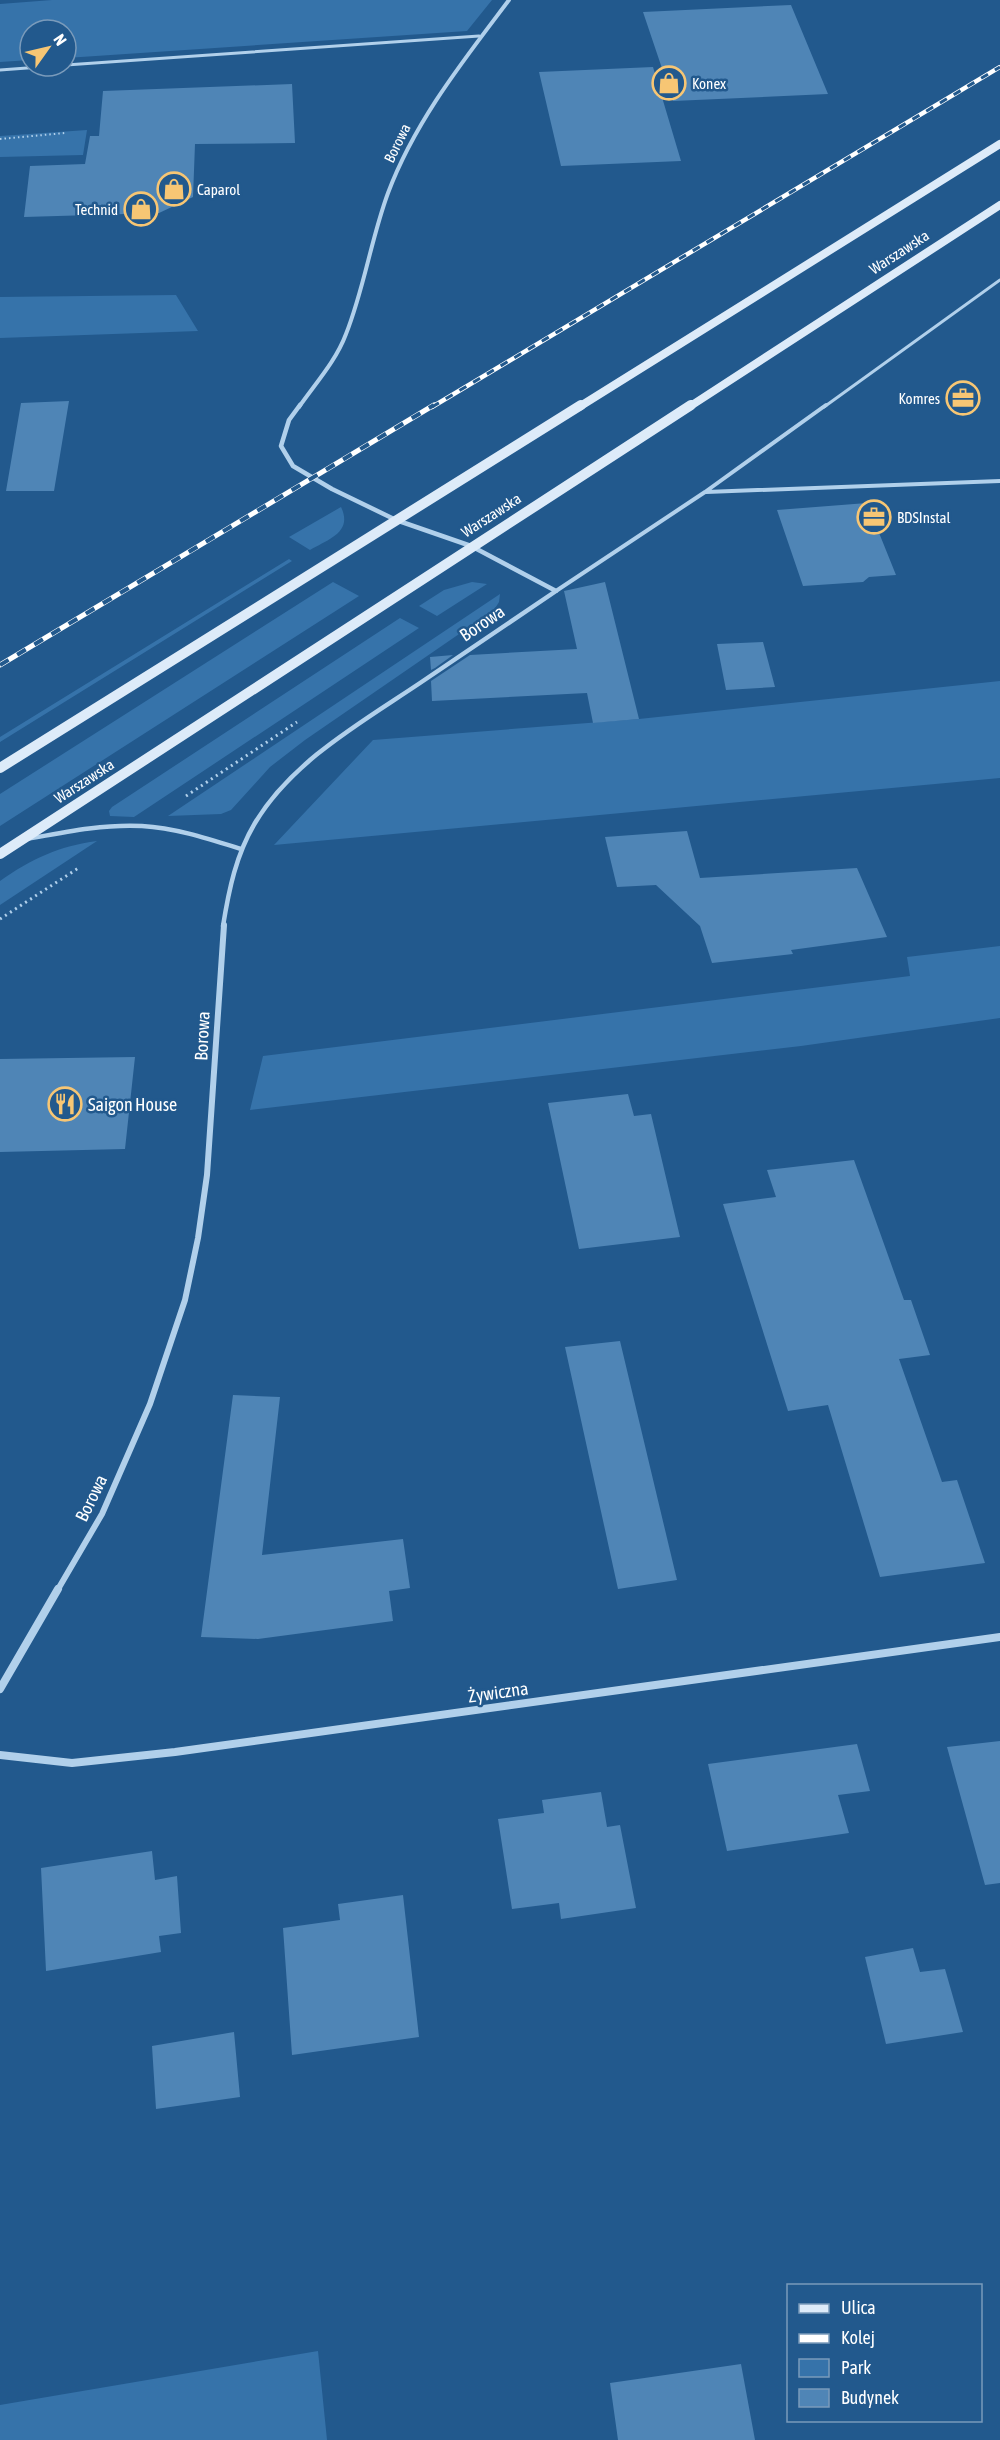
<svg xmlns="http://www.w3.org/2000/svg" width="1000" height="2440" font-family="'Asap Condensed',sans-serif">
  <rect width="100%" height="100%" fill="#22598d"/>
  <path fill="#3673aa" d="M 52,0 L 492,0 L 467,31 L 66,58 L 66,30 L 30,30 L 30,60 L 0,62 L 0,4 Z
    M 87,130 L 83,155 L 0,157 L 0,136 Z
    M 176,295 L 198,331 L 0,338 L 0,297 Z
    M 341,507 C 353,532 329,539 310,550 L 289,537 Z
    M 289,559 L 292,561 L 0,742 L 0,737 Z
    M 333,582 L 359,596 L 0,826 L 0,794 Z
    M 472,582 L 487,584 L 437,616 L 419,606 L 444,590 Z
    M 500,594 L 499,602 L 494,610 L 305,740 L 270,767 L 231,810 L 221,814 L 168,816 Z
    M 400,618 L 419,628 L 134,817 L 110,816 L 109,811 L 112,807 Z
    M 1000,681 L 1000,778 L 274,845 L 373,740 L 639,719 Z
    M 97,841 L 0,905 L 0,881 C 31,859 59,846 97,841 Z
    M 1000,946 L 1000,1018 L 801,1046 L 250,1110 L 263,1056 L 910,976 L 907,957 Z
    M 318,2351 L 327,2440 L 0,2440 L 0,2405 Z"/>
  <path fill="#4f85b6" d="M 791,5 L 828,94 L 673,101 L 643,12 Z
    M 653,67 L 681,161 L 561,166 L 539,72 Z
    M 292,84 L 295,143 L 195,144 L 193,197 L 159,213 L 24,217 L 30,166 L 85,164 L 90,136 L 99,136 L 103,91 Z
    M 69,401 L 54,491 L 6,491 L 21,403 Z
    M 867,503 L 896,575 L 869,577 L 863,582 L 803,586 L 777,510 Z
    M 605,582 L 639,719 L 593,723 L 587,693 L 432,701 L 431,681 L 470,655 L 577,649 L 564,591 Z
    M 763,642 L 775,687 L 726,690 L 717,644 Z
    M 453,655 L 435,668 L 431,670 L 430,657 Z
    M 687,831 L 700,878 L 857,868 L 887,937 L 791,950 L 793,954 L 712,963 L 700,926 L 656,885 L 617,887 L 605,837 Z
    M 135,1057 L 125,1149 L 0,1152 L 0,1059 Z
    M 628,1094 L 634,1116 L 651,1114 L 680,1237 L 579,1249 L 548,1103 Z
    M 854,1160 L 904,1300 L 911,1300 L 930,1355 L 899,1359 L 942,1482 L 957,1480 L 985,1563 L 880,1577 L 828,1405 L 788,1411 L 723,1204 L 776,1197 L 767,1170 Z
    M 620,1341 L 677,1580 L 618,1589 L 565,1347 Z
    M 233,1395 L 280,1397 L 262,1555 L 403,1539 L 410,1588 L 389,1591 L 393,1621 L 258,1639 L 201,1637 Z
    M 1000,1741 L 1000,1883 L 985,1885 L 947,1747 Z
    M 857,1744 L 870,1791 L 838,1795 L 849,1833 L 727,1851 L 708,1764 Z
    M 601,1792 L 607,1827 L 620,1825 L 636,1908 L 561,1919 L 559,1903 L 512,1909 L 498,1819 L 544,1813 L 542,1800 Z
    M 152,1851 L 155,1880 L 177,1876 L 181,1933 L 159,1936 L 161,1952 L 46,1971 L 41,1868 Z
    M 403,1895 L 419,2037 L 292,2055 L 283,1928 L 340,1920 L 338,1904 Z
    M 913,1948 L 920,1972 L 945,1969 L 963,2032 L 886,2044 L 865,1957 Z
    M 234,2032 L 240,2097 L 156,2109 L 152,2046 Z
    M 741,2364 L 755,2440 L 618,2440 L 610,2383 Z"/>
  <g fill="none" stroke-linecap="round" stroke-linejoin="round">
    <path stroke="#b1d0eb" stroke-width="2" stroke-dasharray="1.5 3" stroke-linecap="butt" d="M 0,139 L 65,133"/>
    <path stroke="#b1d0eb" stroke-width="3" stroke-dasharray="2 4" stroke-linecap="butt" d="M 186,796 L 297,722
      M 0,919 L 80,867"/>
    <path stroke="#b1d0eb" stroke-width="3" d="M 66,65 L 479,36
      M 0,70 L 54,66
      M 824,407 L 1000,280"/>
    <path stroke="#b1d0eb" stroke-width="4" d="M 706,492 L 1000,481
      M 556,591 L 705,492 L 826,405"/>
    <path stroke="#b1d0eb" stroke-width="4" d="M 299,407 C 315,384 336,361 346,334 C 364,289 371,239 388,193 C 415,121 463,61 509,0"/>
    <path stroke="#b1d0eb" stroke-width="4.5" d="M 27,839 C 65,832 103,824 142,826 C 176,828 209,839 241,849
      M 223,926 C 229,889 236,855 255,823 C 292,761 362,722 420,683 C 466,652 511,621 556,591 L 471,546 L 396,520 L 332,489 L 293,466 L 281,446 L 289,420 L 300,405"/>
    <path stroke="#b1d0eb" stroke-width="6" d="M 57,1591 L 102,1514 L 150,1404 L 185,1300 L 198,1238 L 207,1175 L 224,925"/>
    <path stroke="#b1d0eb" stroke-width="8" d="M 0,1689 L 58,1589
      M 0,1755 L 72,1763 L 175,1752 L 1000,1637"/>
    <path stroke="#ddebf9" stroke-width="8" d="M 579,407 L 1000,144
      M 689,407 L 1000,205"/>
    <path stroke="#ddebf9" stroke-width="10" d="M 0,768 L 581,405
      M 0,854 L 691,405"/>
    <g stroke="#fff" stroke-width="4.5">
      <path id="rail-far1" d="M 432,407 L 1000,67"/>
    </g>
    <g stroke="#fff" stroke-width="5">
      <path id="rail" d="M 0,665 L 434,405"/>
    </g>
    <use href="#rail-far1" stroke="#22598d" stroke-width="3" stroke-dasharray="8" stroke-linecap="butt"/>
    <use href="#rail" stroke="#22598d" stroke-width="4" stroke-dasharray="10" stroke-linecap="butt"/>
  </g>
  <defs>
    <g id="shop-ring" transform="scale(1.725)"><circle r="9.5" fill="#22598d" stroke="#f7c674" stroke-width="1.5"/><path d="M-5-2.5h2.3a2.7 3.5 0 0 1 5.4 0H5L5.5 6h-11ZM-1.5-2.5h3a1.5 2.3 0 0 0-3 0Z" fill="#f7c674"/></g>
    <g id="office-ring" transform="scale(1.725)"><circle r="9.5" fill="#22598d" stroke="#f7c674" stroke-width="1.5"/><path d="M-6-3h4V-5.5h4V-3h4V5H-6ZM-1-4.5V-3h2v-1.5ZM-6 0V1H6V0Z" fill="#f7c674"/></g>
    <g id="restaurant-ring" transform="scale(1.725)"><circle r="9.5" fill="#22598d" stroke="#f7c674" stroke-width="1.5"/><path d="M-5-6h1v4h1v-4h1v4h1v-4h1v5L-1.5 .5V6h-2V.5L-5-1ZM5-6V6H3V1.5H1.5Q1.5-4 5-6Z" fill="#f7c674"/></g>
  </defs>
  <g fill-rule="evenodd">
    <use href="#shop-ring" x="669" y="83"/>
    <use href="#shop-ring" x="174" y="189"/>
    <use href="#shop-ring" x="141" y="209"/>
    <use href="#office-ring" x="963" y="398"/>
    <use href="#office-ring" x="874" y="517"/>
    <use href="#restaurant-ring" x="65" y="1104"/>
  </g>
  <g text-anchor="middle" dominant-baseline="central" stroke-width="5" stroke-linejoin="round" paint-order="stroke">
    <g font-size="15" fill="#fff" stroke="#22598d" text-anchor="start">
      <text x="692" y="83">Konex</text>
      <text x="197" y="189">Caparol</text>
      <text x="118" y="209" text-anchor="end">Technid</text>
      <text x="940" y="398" text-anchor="end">Komres</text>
      <text x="897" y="517">BDSInstal</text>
    </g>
    <g font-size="15" fill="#fff" stroke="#22598d">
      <text transform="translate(397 143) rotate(-64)">Borowa</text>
      <text transform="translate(899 252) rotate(-33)">Warszawska</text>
      <text transform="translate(491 515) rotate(-33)">Warszawska</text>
      <text transform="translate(84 781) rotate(-33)">Warszawska</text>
    </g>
    <g font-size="18" fill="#fff" stroke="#22598d">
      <text transform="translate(482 623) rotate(-34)">Borowa</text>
      <text transform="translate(202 1036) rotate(-87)">Borowa</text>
      <text transform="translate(91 1498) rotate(-64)">Borowa</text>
      <text transform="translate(498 1692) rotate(-8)">Żywiczna</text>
    </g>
    <g font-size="18" fill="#fff" stroke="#22598d" text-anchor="start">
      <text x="88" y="1104">Saigon House</text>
    </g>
  </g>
  <rect x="787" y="2284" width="195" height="138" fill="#22598d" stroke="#7a9bbb" stroke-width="1.5"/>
  <rect x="799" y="2304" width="30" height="9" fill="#ddebf9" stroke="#7a9bbb" stroke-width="1.5"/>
  <text x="841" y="2314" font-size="18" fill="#ffffff">Ulica</text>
  <rect x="799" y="2334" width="30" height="9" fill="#ffffff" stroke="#7a9bbb" stroke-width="1.5"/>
  <text x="841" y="2344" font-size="18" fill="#ffffff">Kolej</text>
  <rect x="799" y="2359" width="30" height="18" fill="#3673aa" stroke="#7a9bbb" stroke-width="1.5"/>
  <text x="841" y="2374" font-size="18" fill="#ffffff">Park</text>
  <rect x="799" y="2389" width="30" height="18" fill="#4f85b6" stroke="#7a9bbb" stroke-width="1.5"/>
  <text x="841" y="2404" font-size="18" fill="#ffffff">Budynek</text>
  <g transform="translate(48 48) rotate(56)"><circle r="28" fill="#22598d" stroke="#7a9bbb" stroke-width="1.5"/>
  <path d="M0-4.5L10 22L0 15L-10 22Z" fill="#f7c674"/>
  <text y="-9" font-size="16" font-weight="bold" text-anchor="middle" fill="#ffffff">N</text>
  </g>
</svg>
